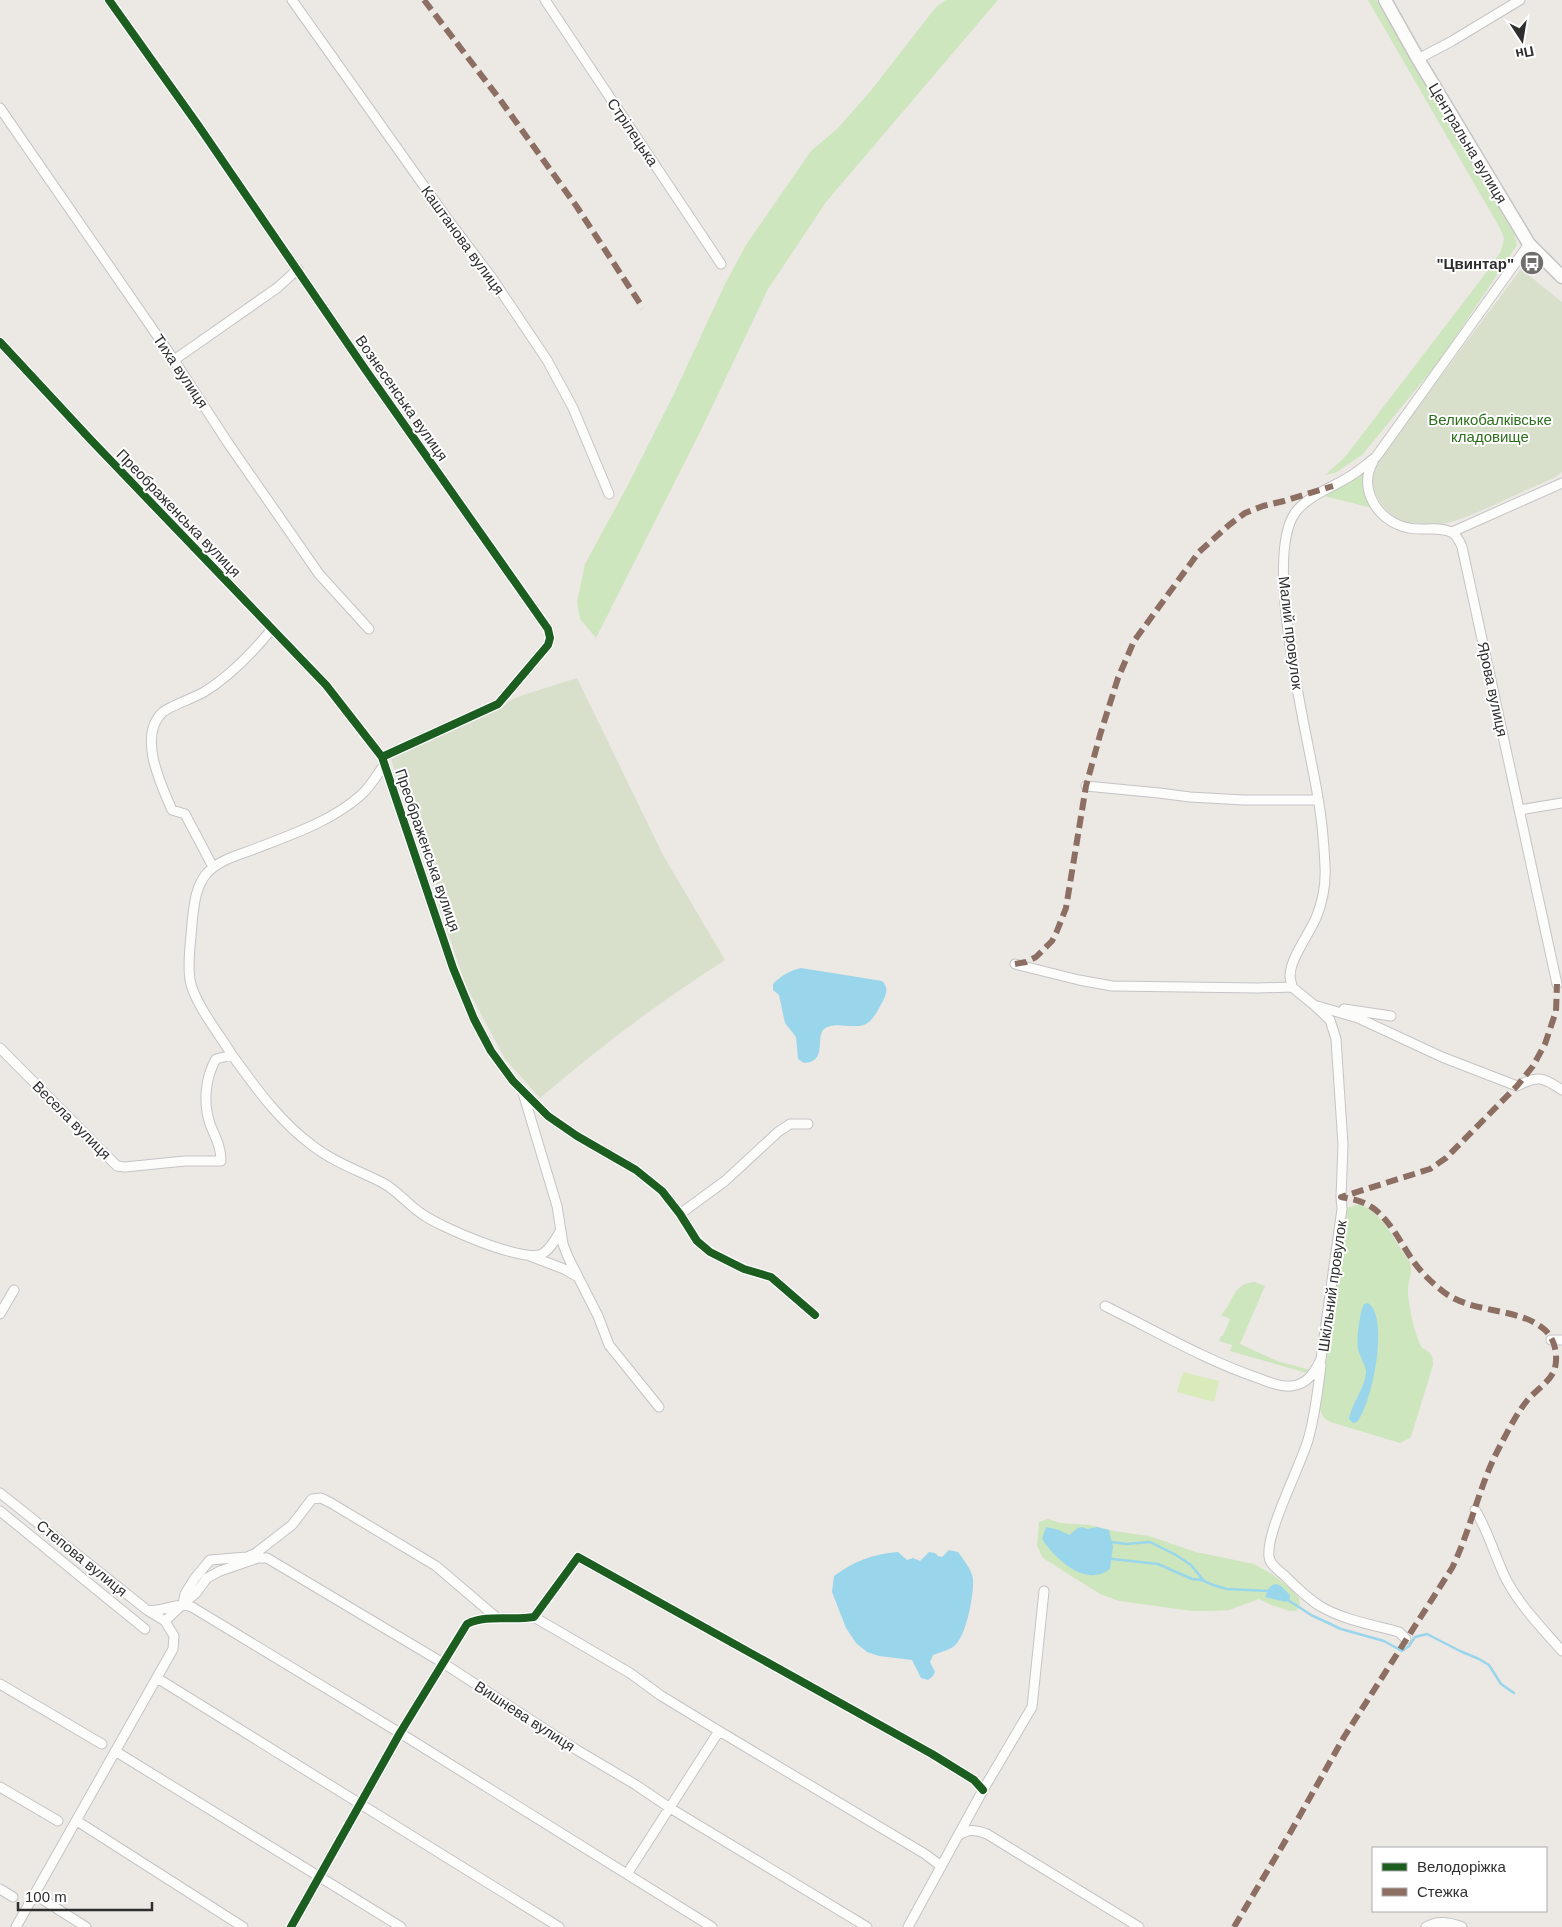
<svg xmlns="http://www.w3.org/2000/svg" width="1562" height="1927" font-family="Arial,sans-serif">
  <rect width="100%" height="100%" fill="#ece8e4"/>
  <path fill="#cee6be" d="M 946,0 L 998,0 L 826,202 L 768,289 L 702,428 L 596,638 L 580,619 L 577,602 L 585,564 L 629,483 L 674,394 L 725,284 L 746,245 L 811,151 L 837,129 L 869,93 L 936,7 Z
    M 1368,0 L 1376,0 L 1514,234 L 1517,245 L 1440,360 L 1362,455 L 1335,473 L 1325,475 L 1345,457 L 1492,265 L 1501,251 L 1504,239 L 1501,230 Z
    M 1364,470 L 1364,489 L 1372,508 L 1324,496 Z
    M 1359,1204 C 1385,1214 1394,1242 1410,1262 C 1413,1276 1407,1282 1408,1294 C 1410,1312 1414,1333 1422,1348 C 1431,1352 1433,1355 1433,1365 L 1412,1434 L 1410,1438 L 1400,1443 L 1330,1422 L 1324,1418 L 1320,1410 L 1343,1228 L 1347,1208 Z
    M 1255,1282 L 1265,1286 L 1240,1344 L 1277,1361 L 1311,1370 L 1307,1373 L 1230,1351 L 1232,1345 L 1219,1341 L 1221,1336 L 1223,1336 L 1230,1319 L 1221,1315 C 1235,1301 1231,1284 1255,1282 Z
    M 1048,1519 L 1060,1523 L 1090,1525 L 1114,1531 L 1149,1536 L 1196,1552 L 1254,1564 L 1272,1574 L 1291,1589 L 1299,1598 L 1300,1605 L 1296,1611 L 1290,1611 L 1271,1605 L 1259,1599 L 1229,1610 L 1212,1611 L 1192,1611 L 1119,1601 L 1100,1594 L 1043,1558 L 1037,1546 L 1039,1522 Z"/>
  <path fill="#d8e0cc" d="M 1521,269 L 1562,302 L 1562,472 L 1554,478 C 1535,486 1517,494 1498,503 C 1463,519 1409,546 1381,503 C 1367,482 1373,470 1385,451 Z
    M 577,678 L 663,855 L 725,960 C 659,1002 599,1048 540,1098 L 505,1059 L 465,984 L 389,753 L 523,695 Z"/>
  <path fill="#d9eabb" d="M 1183,1372 L 1219,1381 L 1214,1402 L 1177,1392 Z"/>
  <path fill="#99d6ec" d="M 801,968 L 882,981 C 888,987 887,992 884,999 C 880,1006 875,1017 869,1022 C 857,1032 834,1019 823,1030 C 816,1039 827,1062 804,1063 L 798,1059 L 796,1037 L 785,1023 L 779,995 L 773,990 L 773,984 C 782,975 789,971 801,968 Z
    M 1368,1303 C 1390,1317 1372,1404 1357,1422 L 1353,1423 L 1349,1419 C 1352,1403 1366,1386 1366,1371 C 1365,1364 1360,1357 1358,1349 C 1356,1342 1360,1311 1364,1304 Z
    M 1046,1527 L 1059,1530 L 1069,1535 L 1078,1528 L 1082,1527 L 1087,1529 L 1097,1527 L 1109,1530 L 1113,1547 L 1110,1569 C 1086,1588 1055,1559 1042,1539 Z
    M 949,1550 L 958,1552 C 963,1559 972,1570 973,1579 C 974,1594 967,1631 957,1643 C 952,1650 940,1652 933,1655 L 930,1662 L 935,1672 L 933,1676 L 928,1680 L 921,1678 L 912,1660 L 879,1656 L 867,1652 L 856,1643 L 846,1628 L 832,1592 L 834,1576 C 854,1561 873,1554 898,1552 L 907,1560 L 913,1558 L 920,1561 L 929,1552 L 935,1553 L 938,1556 L 942,1557 Z
    M 1276,1584 L 1281,1586 L 1290,1595 L 1290,1599 L 1286,1602 L 1265,1597 C 1268,1591 1268,1586 1276,1584 Z"/>
  <g fill="none" stroke-linecap="round" stroke-linejoin="round">
    <path stroke="#99d6ec" stroke-width="2.5" d="M 1112,1542 L 1126,1544 L 1150,1542 L 1176,1555 L 1191,1565 L 1204,1581 L 1213,1585 L 1227,1589 L 1268,1591
      M 1112,1559 L 1158,1564 L 1192,1579 L 1202,1580
      M 1288,1600 L 1311,1615 L 1341,1629 L 1384,1641 L 1402,1651 L 1409,1646 L 1415,1637 L 1427,1634 L 1460,1651 L 1479,1659 L 1489,1665 L 1501,1684 L 1514,1693"/>
    <g stroke="#c5c4c5" stroke-width="11">
      <path id="street" d="M 109,0 L 198,125 L 365,369 L 548,629 L 550,638 L 548,645 L 498,704 L 382,757
        M 292,0 L 446,217 L 492,278 L 547,360 L 573,408 L 609,494
        M 545,0 L 721,264
        M 1418,59 L 1452,41 L 1520,0
        M 0,108 L 174,360 L 228,443 L 319,574 L 369,629
        M 0,342 L 90,439 L 326,685 L 382,757 L 453,968 L 474,1019 L 491,1051 L 513,1081 L 548,1116 L 577,1136 L 636,1170 L 662,1191 L 680,1214 L 697,1241 L 710,1252 L 744,1269 L 771,1277 L 815,1315
        M 174,360 L 277,288 L 298,269
        M 1373,462 C 1357,489 1379,523 1409,528 C 1422,531 1439,526 1451,532 C 1457,535 1460,542 1462,547 L 1557,984
        M 1452,532 L 1562,483
        M 1086,786 L 1159,793 L 1190,797 L 1244,800 L 1318,800
        M 1519,810 L 1562,803
        M 213,867 L 185,814 L 172,810 C 161,785 137,735 163,712 C 170,706 194,698 204,692 C 230,676 253,652 272,629
        M 1015,964 L 1079,980 L 1112,986 L 1258,988 L 1292,987 L 1314,1005 L 1358,1018 L 1442,1057 L 1517,1086 C 1538,1075 1543,1077 1562,1090
        M 1292,987 C 1292,984 1290,979 1290,976 C 1290,959 1309,934 1316,918 C 1323,901 1326,884 1325,866 C 1324,844 1322,820 1318,798 C 1309,739 1262,560 1295,513 C 1308,495 1334,487 1352,475 C 1360,470 1368,463 1376,457 L 1529,244
        M 1344,1009 L 1391,1016
        M 0,1048 L 117,1166 L 125,1167 L 185,1161 L 221,1161 C 221,1146 215,1137 210,1124 C 203,1103 205,1078 216,1059 L 232,1055 C 256,1088 280,1122 313,1146 C 335,1163 360,1171 383,1183 C 398,1191 408,1205 422,1214 C 440,1227 523,1263 542,1254 C 551,1249 556,1238 561,1230
        M 232,1055 C 220,1035 194,1003 190,980 C 187,961 191,942 192,923 C 194,906 195,887 207,873 C 220,859 240,855 257,848 C 293,834 332,821 361,795 C 371,786 377,775 384,765
        M 523,1093 L 557,1206 L 563,1244 L 568,1257 L 598,1316 L 609,1345 L 659,1407
        M 680,1214 L 725,1181 L 778,1132 L 790,1124 L 808,1124
        M 530,1256 L 564,1269 L 578,1277
        M 1105,1306 C 1156,1331 1205,1360 1258,1378 C 1268,1382 1280,1387 1291,1386 C 1307,1385 1315,1372 1321,1359 L 1342,1209 L 1341,1197 L 1343,1145 L 1336,1039 L 1330,1020 L 1314,1005
        M 0,1314 L 14,1290
        M 1551,1340 L 1562,1340
        M 1321,1365 C 1318,1390 1315,1416 1308,1440 C 1300,1467 1266,1532 1269,1556 C 1269,1564 1279,1571 1285,1576 C 1296,1587 1307,1598 1320,1606 C 1343,1620 1374,1625 1399,1632 L 1406,1639
        M 0,1493 L 147,1610 L 165,1621
        M 1475,1510 C 1489,1532 1495,1558 1507,1581 C 1521,1607 1542,1628 1562,1651
        M 0,1511 L 145,1629
        M 183,1604 L 196,1593 L 207,1578 L 220,1571 L 258,1558 L 267,1558 L 443,1663 L 577,1750 L 636,1785 L 670,1808 L 867,1927
        M 147,1610 C 163,1613 176,1601 192,1607 L 400,1733 L 712,1927
        M 534,1617 L 630,1673 L 660,1695 L 719,1731 L 925,1854 L 941,1866
        M 157,1678 L 559,1927
        M 0,1684 L 102,1744
        M 115,1751 L 401,1927
        M 0,1787 L 58,1821
        M 77,1821 L 243,1927
        M 958,1836 C 968,1828 976,1830 987,1834 L 1139,1927
        M 627,1874 L 719,1731
        M 0,1889 L 13,1897
        M 34,1894 L 86,1927
        M 16,1927 L 173,1649 L 174,1636 L 165,1621 L 183,1604 L 185,1594 L 195,1578 L 210,1560 L 247,1557 L 256,1553 L 292,1525 L 312,1499 L 321,1498 L 331,1503 L 436,1566 L 497,1618
        M 291,1927 L 400,1733 L 467,1624 C 487,1614 511,1621 534,1617 L 578,1557 L 932,1754 L 974,1780 L 983,1790
        M 908,1927 L 983,1790 L 1032,1707 L 1044,1591
        M 1426,1927 C 1438,1920 1449,1922 1462,1927"/>
    </g>
    <g stroke="#c5c4c5" stroke-width="15">
      <path id="secondary" d="M 1385,0 L 1418,59 L 1529,244 L 1562,277"/>
    </g>
    <use href="#street" stroke="#fcfcfb" stroke-width="9"/>
    <use href="#secondary" stroke="#fcfcfb" stroke-width="12"/>
    <path stroke="#8d6e63" stroke-width="6" stroke-dasharray="12 6" stroke-linecap="butt" d="M 424,0 L 501,101 L 577,207 L 643,308
      M 1015,964 L 1026,962 L 1036,957 L 1052,941 L 1057,931 L 1066,908 L 1086,786 L 1100,735 L 1118,678 L 1134,641 L 1199,552 L 1229,525 L 1245,513 L 1263,506 L 1284,501 L 1333,486
      M 1234,1927 L 1290,1833 L 1344,1737 L 1452,1568 C 1471,1529 1479,1486 1499,1448 C 1507,1433 1515,1416 1526,1402 C 1534,1391 1551,1382 1555,1368 C 1558,1355 1555,1339 1545,1330 C 1519,1306 1469,1315 1440,1289 C 1430,1281 1421,1272 1414,1262 C 1401,1244 1391,1221 1373,1208 C 1363,1201 1353,1199 1341,1197 L 1430,1169 L 1446,1158 L 1517,1086 L 1533,1066 L 1545,1044 L 1556,1011 L 1557,984"/>
    <g stroke="#fff" stroke-width="11">
      <path id="cycleway" d="M 109,0 L 198,125 L 365,369 L 548,629 L 550,638 L 548,645 L 498,704 L 382,757
        M 0,342 L 90,439 L 326,685 L 382,757 L 453,968 L 474,1019 L 491,1051 L 513,1081 L 548,1116 L 577,1136 L 636,1170 L 662,1191 L 680,1214 L 697,1241 L 710,1252 L 744,1269 L 771,1277 L 815,1315
        M 291,1927 L 400,1733 L 467,1624 C 487,1614 511,1621 534,1617 L 578,1557 L 932,1754 L 974,1780 L 983,1790"/>
    </g>
    <use href="#cycleway" stroke="#1b5e20" stroke-width="8"/>
  </g>
  <defs>
    <g id="bus-disc" transform="scale(1.25)"><circle r="9.5" fill="#706f6e" stroke="#fff"/><path d="M-5-6H5V4H4V6H2V4H-2V6H-4V4H-5ZM-3.5-4V0h7V-4ZM-3.5 1.2v1.5H-2V1.2ZM2 1.2v1.5H3.5V1.2Z" fill="#fff"/></g>
  </defs>
  <g fill-rule="evenodd">
    <use href="#bus-disc" x="1532" y="263"/>
  </g>
  <g text-anchor="middle" dominant-baseline="central" stroke-width="4" stroke-linejoin="round" paint-order="stroke">
    <g font-size="15" fill="#2e2e2e" stroke="#fff">
      <text transform="translate(633 132) rotate(56)">Стрілецька</text>
      <text transform="translate(1468 143) rotate(59)">Центральна вулиця</text>
      <text transform="translate(463 240) rotate(54)">Каштанова вулиця</text>
      <text transform="translate(181 371) rotate(56)">Тиха вулиця</text>
      <text transform="translate(402 398) rotate(55)">Вознесенська вулиця</text>
      <text transform="translate(179 513) rotate(46)">Преображенська вулиця</text>
      <text transform="translate(1291 633) rotate(83)">Малий провулок</text>
      <text transform="translate(1493 689) rotate(78)">Ярова вулиця</text>
      <text transform="translate(428 850) rotate(71)">Преображенська вулиця</text>
      <text transform="translate(72 1120) rotate(45)">Весела вулиця</text>
      <text transform="translate(1332 1286) rotate(-82)">Шкільний провулок</text>
      <text transform="translate(82 1558) rotate(39)">Степова вулиця</text>
      <text transform="translate(525 1716) rotate(33)">Вишнева вулиця</text>
    </g>
    <g font-size="15" font-weight="bold" fill="#2e2e2e" stroke="#fff" text-anchor="end">
      <text x="1514" y="263">"Цвинтар"</text>
    </g>
    <g font-size="15" fill="#2c6e1b" stroke="#fff">
      <text x="1490" y="419">Великобалківське<tspan x="1490" dy="17">кладовище</tspan></text>
    </g>
  </g>
  <rect x="1372" y="1847" width="175" height="65" fill="#ffffff" stroke="#ababab"/>
  <rect x="1382" y="1863" width="25" height="8" fill="#1b5e20" stroke="#ababab"/>
  <text x="1417" y="1872" font-size="15" fill="#2e2e2e">Велодоріжка</text>
  <rect x="1382" y="1888" width="25" height="8" fill="#8d6e63" stroke="#ababab"/>
  <text x="1417" y="1897" font-size="15" fill="#2e2e2e">Стежка</text>
  <g transform="translate(1522 40) rotate(168)" stroke="#ffffff" stroke-width="4" paint-order="stroke">
  <path d="M0-4L9 19L0 12L-9 19Z" fill="#2e2e2e"/>
  <text y="-8" font-size="14" font-weight="bold" text-anchor="middle" fill="#2e2e2e">Пн</text>
  </g>
  <path d="M18 1902v8h134v-8" fill="none" stroke="#2e2e2e" stroke-width="2.5"/>
  <text x="25" y="1902" font-size="15" fill="#2e2e2e" stroke="#ffffff" stroke-width="4" paint-order="stroke">100 m</text>
</svg>
